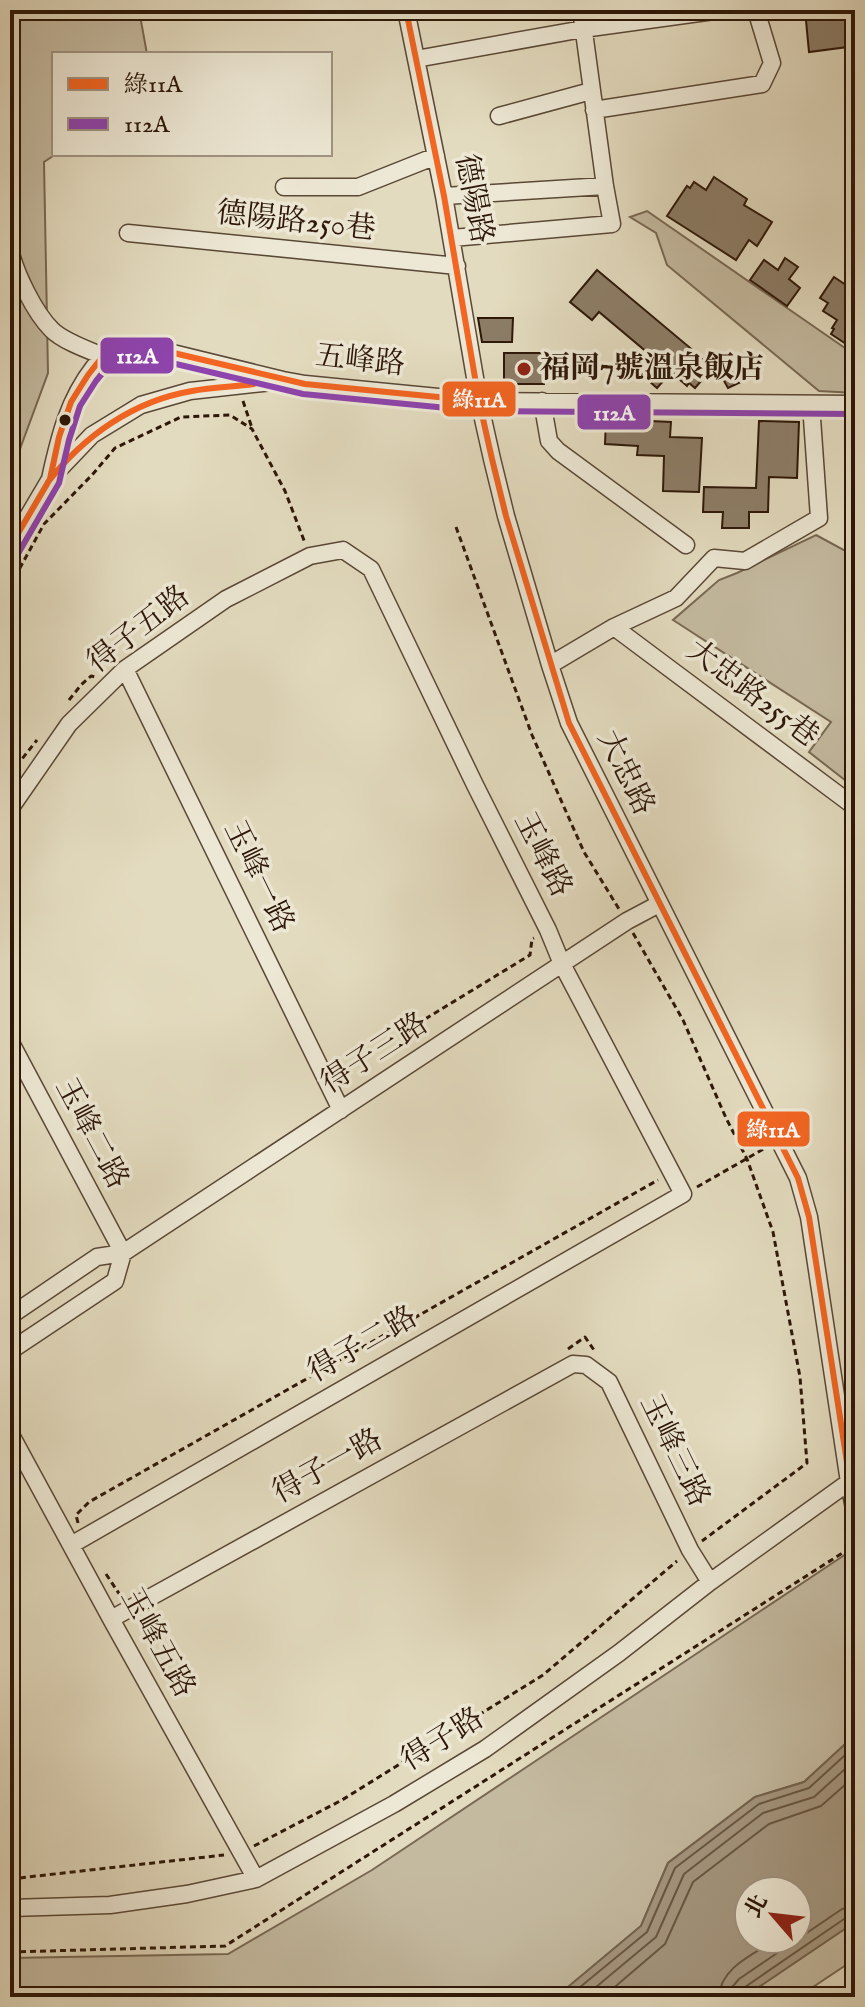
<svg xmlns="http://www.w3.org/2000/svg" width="865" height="2007" font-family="'IM FELL English','Noto Serif TC',serif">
  <rect width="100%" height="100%" fill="#e3dbbf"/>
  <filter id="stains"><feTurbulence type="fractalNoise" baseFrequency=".0025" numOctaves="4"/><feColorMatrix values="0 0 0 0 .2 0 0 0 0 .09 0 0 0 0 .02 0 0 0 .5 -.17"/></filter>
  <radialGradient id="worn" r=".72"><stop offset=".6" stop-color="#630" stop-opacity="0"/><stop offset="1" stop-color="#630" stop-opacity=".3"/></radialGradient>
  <path fill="#c4baa0" stroke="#786854" stroke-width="2" d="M 10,10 L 139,10 L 147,54 L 54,54 L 54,154 L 56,154 L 44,162 L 48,373 L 10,476 Z
    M 647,211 L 855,355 L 855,393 L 819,391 L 667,265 L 656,233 L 630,217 Z
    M 816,535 L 855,556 L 855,788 L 809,752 L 831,722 L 673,620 L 719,580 L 737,573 Z
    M 855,1548 L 855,1735 L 804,1782 L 755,1797 L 668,1863 L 641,1926 L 556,1997 L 10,1997 L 10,1958 L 228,1954 L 372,1870 Z
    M 855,1922 L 855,1959 L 798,1997 L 744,1997 Z"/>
  <path fill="#a59881" stroke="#756451" stroke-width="2" fill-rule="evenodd" d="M 855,1735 L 855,1922 L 744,1997 L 556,1997 L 641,1926 L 668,1863 L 755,1797 L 804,1782 ZM 749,1891 L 797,1891 L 797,1939 L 749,1939 Z"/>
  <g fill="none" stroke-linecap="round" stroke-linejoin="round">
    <path stroke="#695844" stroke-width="2" d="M 568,1997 L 647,1932 L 675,1868 L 759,1804 L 809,1788 L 855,1746
      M 584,1997 L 656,1937 L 684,1874 L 763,1813 L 814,1797 L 855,1760
      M 603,1997 L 665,1944 L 693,1882 L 769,1824 L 821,1806 L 855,1776
      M 719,1997 C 720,1967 755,1954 777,1939
      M 731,1997 L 733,1986 L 739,1979 L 842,1909 L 855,1906
      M 741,1997 L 741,1992 L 745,1987 L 847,1917 L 855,1916"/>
  </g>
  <path fill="#8c7d67" stroke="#2d1708" stroke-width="2" d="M 805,10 L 855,10 L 855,46 L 809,52 Z
    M 714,177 L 747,199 L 744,205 L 772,222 L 757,246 L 749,240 L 736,260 L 667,216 L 687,186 L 690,188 L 694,182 L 706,190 Z
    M 785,258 L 798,267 L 789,279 L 800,288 L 787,306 L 750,280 L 764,260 L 778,270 Z
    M 597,270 L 713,367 L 695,388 L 689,383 L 687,386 L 671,372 L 657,388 L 642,375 L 655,359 L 599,312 L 592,320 L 570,302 Z
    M 834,277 L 855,291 L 855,350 L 831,334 L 834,329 L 832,328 L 837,320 L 823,311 L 828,303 L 820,298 Z
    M 478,318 L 513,318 L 512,342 L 482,342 Z
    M 504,353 L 545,353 L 544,384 L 504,384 Z
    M 709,354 L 743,381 L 728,388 Z
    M 606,419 L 671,422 L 670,437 L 702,438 L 699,492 L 663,491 L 664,456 L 637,455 L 638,446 L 605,444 Z
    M 759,421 L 799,422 L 797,478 L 769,477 L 768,512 L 749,512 L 749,528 L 722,528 L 723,512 L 703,512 L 704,487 L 756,488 Z"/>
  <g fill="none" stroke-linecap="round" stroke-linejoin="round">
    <g stroke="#5a4836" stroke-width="19">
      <path id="minor" d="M 406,10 L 444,196 L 479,401 L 492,459 L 506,516 L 550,665 L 569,723 L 798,1178 L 809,1217 L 849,1482 L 855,1514
        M 416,59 L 583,29 L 721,10
        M 594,110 L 762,84 L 772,63 L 756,10
        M 499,116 L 591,91
        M 284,187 L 358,187 L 436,156
        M 444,196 L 605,186
        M 128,233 L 457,266
        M 452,238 L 612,224 L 605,186 L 581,10
        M 10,250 C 16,274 34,312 52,330 C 63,341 88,350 103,356
        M 542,401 L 549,441 L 558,451 L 686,545
        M 50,479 C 59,438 68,400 94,367 C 100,361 105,354 113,350 C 122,345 134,346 144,346 L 283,380 L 305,384 L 479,401 L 855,404
        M 10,547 L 50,479 L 92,435 L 141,405 L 190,391 L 272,382
        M 614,627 L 855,807
        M 550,665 L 614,627 L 676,598 L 714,558 L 745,561 L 819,518 L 811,404
        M 125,669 L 341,1110
        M 10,809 L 69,724 L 125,669 L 226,599 L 310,556 L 343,550 L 371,569 L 475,785 L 548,930 L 562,964 L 683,1194 L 71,1545
        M 10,1041 L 123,1253
        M 10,1316 L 97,1257 L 123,1253 L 627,921 L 659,904
        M 10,1351 L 115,1281 L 123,1253
        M 10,1433 L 111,1619 L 256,1879
        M 111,1619 L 573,1364 L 586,1365 L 609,1382 L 690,1550 L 710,1582
        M 10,1908 L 110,1905 L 187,1894 L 256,1879 L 394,1804 L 485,1749 L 619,1653 L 710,1582 L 849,1482
        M 849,1997 L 855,1992"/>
    </g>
    <path stroke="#2d1708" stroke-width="3" stroke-dasharray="6 4" stroke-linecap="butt" d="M 243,401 L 252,428
      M 456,527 L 532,735 L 584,852 L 619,909
      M 10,586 L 44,524 L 92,475 L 115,448 L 181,417 L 230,415 L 252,429 L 285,491 L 305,543
      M 69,700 L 81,685 L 91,676 L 95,677
      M 10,774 L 37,740
      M 633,933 L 683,1020 L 726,1118 L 747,1159 L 773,1232 L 800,1377 L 807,1463 L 702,1541
      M 340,1071 L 530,955 L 532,939 L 534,938
      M 697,1187 L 767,1147
      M 568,1349 L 585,1337 L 594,1350
      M 78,1523 L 76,1515 L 89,1502 L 658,1180
      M 106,1574 L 122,1598
      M 254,1846 L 342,1800 L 543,1675 L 677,1561
      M 10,1879 L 224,1855
      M 10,1952 L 225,1946 L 855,1545"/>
    <use href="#minor" stroke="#ede8d5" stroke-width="16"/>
    <g stroke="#ede8d5" stroke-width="12">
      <path id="bus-1" d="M 406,10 L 444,196 L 479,401 L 492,459 L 506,516 L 569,723 L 798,1178 L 809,1217 L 855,1514
        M 48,482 C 84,436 133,401 192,391 C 213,387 233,387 254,384
        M 10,547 L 50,479 L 59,437 L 71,402 L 88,375 L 103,356 L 114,349 L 130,345 L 144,346 L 305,384 L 479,401"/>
    </g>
    <g stroke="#ede8d5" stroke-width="12">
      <path id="bus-2" d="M 19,552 L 59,483 L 69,440 L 80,406 L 96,381 L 110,364 L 118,358 L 131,355 L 142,356 L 303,394 L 478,411 L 855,414"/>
    </g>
    <use href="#bus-1" stroke="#f26522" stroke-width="6"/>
    <use href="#bus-2" stroke="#8e44ad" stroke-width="6"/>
  </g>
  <circle fill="#8f2418" stroke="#ede8d5" stroke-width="3" cx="524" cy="369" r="8"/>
  <circle fill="#2d1708" stroke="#ede8d5" stroke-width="3" cx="65" cy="420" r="7"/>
  <g text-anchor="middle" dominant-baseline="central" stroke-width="7" stroke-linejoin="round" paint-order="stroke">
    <g font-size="30" fill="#2d1708" stroke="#ede8d5">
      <text transform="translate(473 199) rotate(79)">德陽路</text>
      <text transform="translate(296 222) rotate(6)">德陽路250巷</text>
      <text transform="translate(360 361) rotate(6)">五峰路</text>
      <text transform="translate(139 630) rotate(-38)">得子五路</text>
      <text transform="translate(752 694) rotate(37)">大忠路255巷</text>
      <text transform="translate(625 773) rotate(64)">大忠路</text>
      <text transform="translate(542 855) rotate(63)">玉峰路</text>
      <text transform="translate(258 877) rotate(64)">玉峰一路</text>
      <text transform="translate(375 1054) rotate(-33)">得子三路</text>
      <text transform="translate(91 1134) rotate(62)">玉峰二路</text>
      <text transform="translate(363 1345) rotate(-30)">得子二路</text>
      <text transform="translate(674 1451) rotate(64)">玉峰三路</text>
      <text transform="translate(328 1467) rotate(-29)">得子一路</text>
      <text transform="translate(157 1643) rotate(61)">玉峰五路</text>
      <text transform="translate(443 1740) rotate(-32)">得子路</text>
    </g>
    <g font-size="30" font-weight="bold" fill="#2d1708" stroke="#ede8d5" text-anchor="start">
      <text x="540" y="369">福岡7號溫泉飯店</text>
    </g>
  </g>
  <g stroke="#ede8d5" stroke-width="3">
    <rect x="99" y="336" width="76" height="39" rx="8" fill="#8e44ad"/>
    <rect x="441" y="380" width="76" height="38" rx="8" fill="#f26522"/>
    <rect x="576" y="393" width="76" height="38" rx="8" fill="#8e44ad"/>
    <rect x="736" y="1110" width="75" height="38" rx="8" fill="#f26522"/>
  </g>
  <g font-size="22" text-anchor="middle" font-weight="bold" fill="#fff">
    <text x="137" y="363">112A</text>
    <text x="479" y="407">綠11A</text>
    <text x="614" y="420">112A</text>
    <text x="773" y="1137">綠11A</text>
  </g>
  <rect width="865" height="2007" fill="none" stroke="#e3dbbf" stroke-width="40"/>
  <rect x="12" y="12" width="841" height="1983" fill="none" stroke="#2d1708" stroke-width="4"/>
  <rect x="20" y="20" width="825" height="1967" fill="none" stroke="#2d1708" stroke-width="2"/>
  <rect x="52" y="52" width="280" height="104" fill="#ede8d5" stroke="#a09483" stroke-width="2"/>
  <rect x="68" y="78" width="40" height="12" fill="#f26522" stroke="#a09483" stroke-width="2"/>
  <text x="124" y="92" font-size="24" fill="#2d1708">綠11A</text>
  <rect x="68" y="118" width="40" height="12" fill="#8e44ad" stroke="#a09483" stroke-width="2"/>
  <text x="124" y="132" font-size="24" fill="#2d1708">112A</text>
  <g transform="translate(773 1915) rotate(298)"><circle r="38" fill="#ede8d5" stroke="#a09483" stroke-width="2"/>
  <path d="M0-6L14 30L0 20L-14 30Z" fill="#8f2418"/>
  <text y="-12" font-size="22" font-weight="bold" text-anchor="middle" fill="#2d1708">北</text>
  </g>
  <rect width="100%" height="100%" filter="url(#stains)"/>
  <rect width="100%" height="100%" fill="url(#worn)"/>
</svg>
